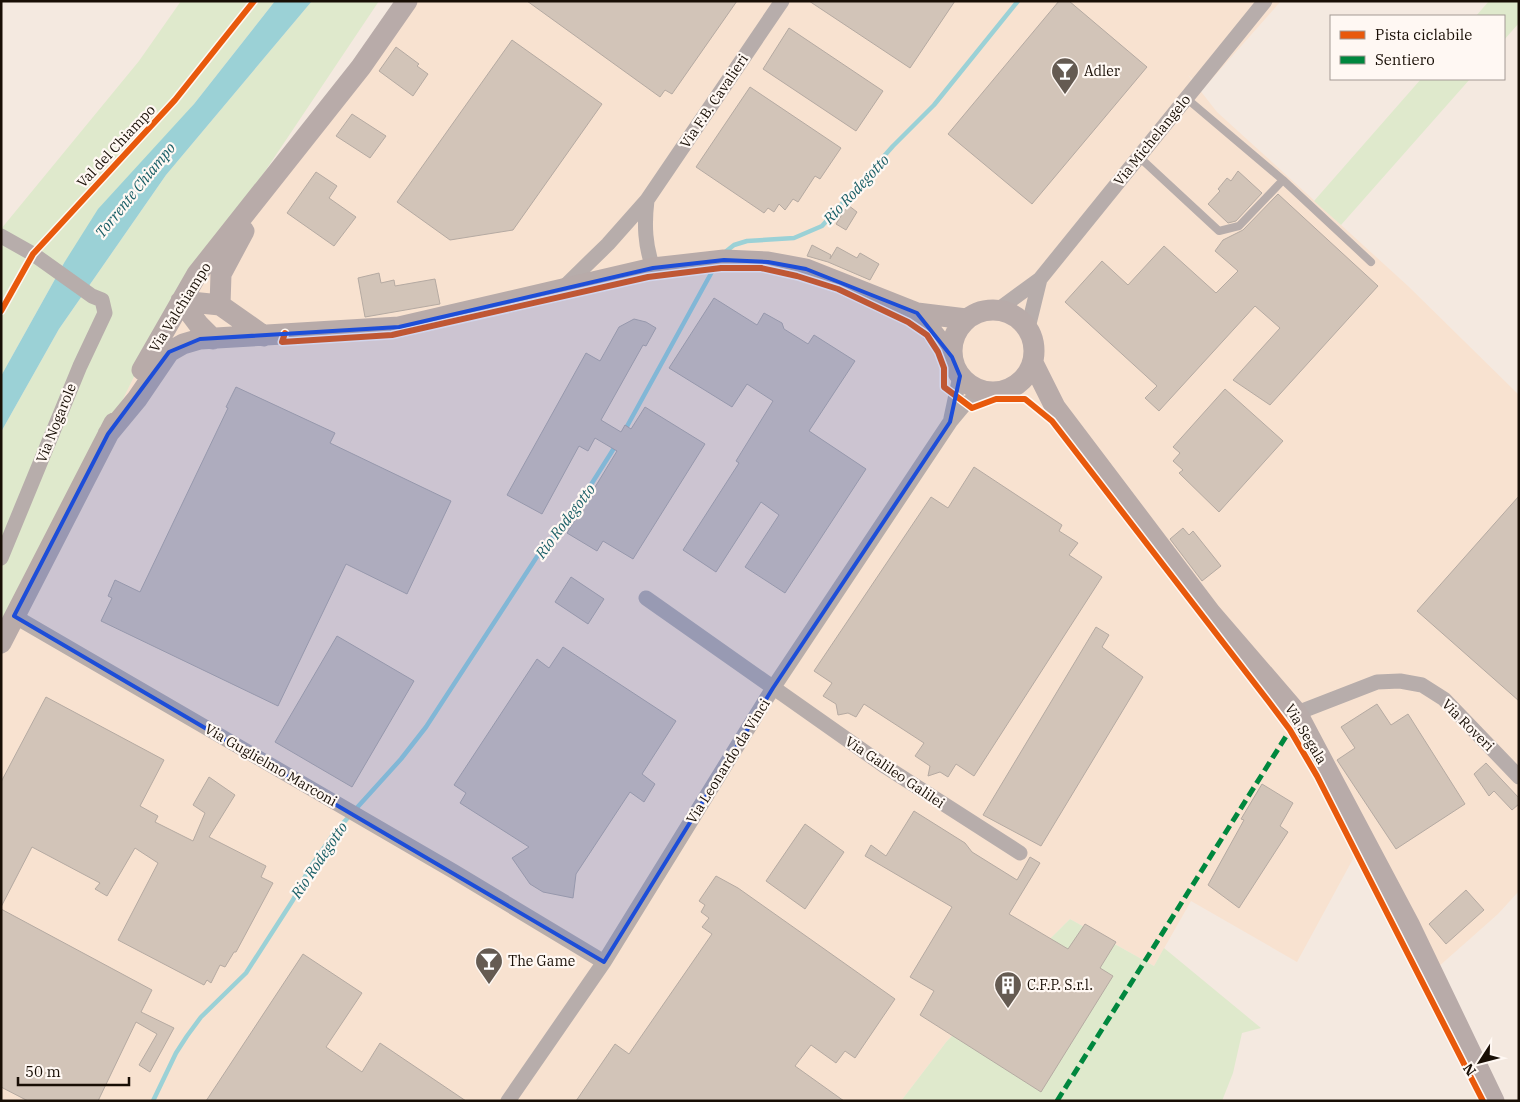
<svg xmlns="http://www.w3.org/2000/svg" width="1520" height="1102" font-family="'IBM Plex Serif',serif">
  <rect width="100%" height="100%" fill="#f4e9e0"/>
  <path fill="#f8e2d0" d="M 412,1 L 1281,1 L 1203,89 L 1188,75 L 1217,112 L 1408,286 L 1519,395 L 1519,891 L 1498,914 L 1437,968 L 1354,857 L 1297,962 L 1191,901 L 1154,966 L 1070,919 L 947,1041 L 901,1101 L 1,1101 L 1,648 L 152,340 Z"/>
  <path fill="#dfe9cc" d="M 181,1 L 275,1 L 194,104 L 64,263 L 1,376 L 1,229 L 139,61 Z
    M 312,1 L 379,1 L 152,340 L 1,648 L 1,432 L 59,329 L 166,175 Z
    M 1489,1 L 1519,1 L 1519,23 L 1504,40 L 1504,16 L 1476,16 Z
    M 1421,79 L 1470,79 L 1341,225 L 1314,201 Z
    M 1070,919 L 1154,966 L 1164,948 L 1261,1028 L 1242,1033 L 1233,1073 L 1222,1101 L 901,1101 L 947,1041 Z"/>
  <path fill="#9bd1d6" d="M 275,1 L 312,1 L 166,175 L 59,329 L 1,432 L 1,376 L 64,263 L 98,209 L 194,104 Z"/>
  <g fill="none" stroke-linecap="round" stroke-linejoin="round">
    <path stroke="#9bd1d6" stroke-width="4.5" d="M 724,253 L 734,245 L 747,241 L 794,238 L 822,226 L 893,146 L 934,105 L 1018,1
      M 625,430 L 714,268
      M 153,1101 L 176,1053 L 187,1036 L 201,1017 L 246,973 L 293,900 L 309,869 L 335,832 L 401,759 L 426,727 L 540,552 L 570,518 L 616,445"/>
  </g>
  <path fill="#d2c4b8" stroke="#b5aaa2" d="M 527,1 L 737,1 L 672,94 L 665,90 L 660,97 Z
    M 809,1 L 955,1 L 910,68 Z
    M 1059,1 L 1069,1 L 1147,67 L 1032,204 L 948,134 Z
    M 789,28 L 883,91 L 856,131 L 763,69 Z
    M 512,40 L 602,104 L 513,230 L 450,240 L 397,202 Z
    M 396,47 L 419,64 L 417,66 L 428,74 L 413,96 L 379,71 Z
    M 750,87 L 841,148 L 820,179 L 815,176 L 798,202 L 793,199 L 785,210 L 779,204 L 774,212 L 768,208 L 764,213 L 696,167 Z
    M 352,114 L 386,136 L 370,158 L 336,136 Z
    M 1238,171 L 1262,193 L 1236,221 L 1228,223 L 1208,204 L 1220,191 L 1218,189 L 1227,178 L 1231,181 Z
    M 316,172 L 337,186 L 329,198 L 356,217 L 334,246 L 287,213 Z
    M 1278,194 L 1378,286 L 1270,405 L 1233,380 L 1280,328 L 1255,306 L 1159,411 L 1145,398 L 1157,386 L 1065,302 L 1102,261 L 1128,285 L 1164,246 L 1216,293 L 1238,271 L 1215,251 L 1223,240 L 1243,230 Z
    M 848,205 L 857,212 L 846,230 L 836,224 Z
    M 812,245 L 831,255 L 830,259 L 837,247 L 857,258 L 860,253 L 879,264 L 870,280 L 828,262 L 807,256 Z
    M 379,273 L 381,283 L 394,280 L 395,286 L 435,279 L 440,304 L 365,317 L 358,278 Z
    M 714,298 L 757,325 L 764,313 L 782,323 L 784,329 L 808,344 L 814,335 L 855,361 L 809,431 L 866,469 L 785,593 L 745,567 L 779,515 L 761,502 L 716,572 L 683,550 L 739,463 L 736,461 L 773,401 L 747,384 L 732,407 L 669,368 Z
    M 634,319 L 646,322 L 656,328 L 646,346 L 643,345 L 601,420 L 621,432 L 625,425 L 631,429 L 645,407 L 705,444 L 633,559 L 603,541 L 597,551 L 567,533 L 617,451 L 595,438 L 588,451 L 579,446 L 542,514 L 507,495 L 586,353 L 600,361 L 619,327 Z
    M 236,387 L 335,433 L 330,443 L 451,501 L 407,594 L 346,564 L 278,706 L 101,621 L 112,598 L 108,596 L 115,580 L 140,592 L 228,408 L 226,407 Z
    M 1225,389 L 1283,441 L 1219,512 L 1179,473 L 1183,470 L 1173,461 L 1180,453 L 1173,447 Z
    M 974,467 L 1062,525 L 1059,531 L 1078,543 L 1069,555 L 1102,577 L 974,776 L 956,764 L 948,777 L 940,772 L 928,776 L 930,766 L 915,756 L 924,743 L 864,704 L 856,717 L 848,713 L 838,715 L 836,704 L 823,696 L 832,683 L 814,671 L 931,497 L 948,508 Z
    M 1519,496 L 1519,701 L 1417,611 Z
    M 1183,528 L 1189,535 L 1193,531 L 1221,566 L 1202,581 L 1170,539 Z
    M 571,577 L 604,599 L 588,624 L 555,602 Z
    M 1096,627 L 1109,635 L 1102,647 L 1143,677 L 1041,846 L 983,815 Z
    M 337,636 L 414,681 L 352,787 L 275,742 Z
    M 563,647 L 676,721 L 642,774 L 655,784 L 644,802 L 630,792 L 576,874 L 573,898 L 543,892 L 530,884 L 512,858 L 529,847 L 460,803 L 466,793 L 454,785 L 537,659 L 549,668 Z
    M 46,697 L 164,760 L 140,806 L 158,816 L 155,822 L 193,841 L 205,813 L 193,805 L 209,777 L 235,795 L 209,837 L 266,866 L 261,877 L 273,883 L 236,952 L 234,952 L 225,967 L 220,965 L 211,983 L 207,980 L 204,985 L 118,940 L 158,863 L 135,848 L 107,896 L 95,889 L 100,883 L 32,847 L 1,907 L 1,782 Z
    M 1377,704 L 1391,725 L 1408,714 L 1465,804 L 1396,849 L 1337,760 L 1355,748 L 1341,727 Z
    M 1486,763 L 1519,798 L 1519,804 L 1512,810 L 1494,791 L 1489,796 L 1474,774 Z
    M 1262,784 L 1293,803 L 1280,826 L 1288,832 L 1239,908 L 1208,885 L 1244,820 L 1241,819 Z
    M 914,811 L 965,843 L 972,852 L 1017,880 L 1030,857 L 1040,863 L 1009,914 L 1068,949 L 1085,924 L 1116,942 L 1100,968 L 1113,976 L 1041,1092 L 920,1015 L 934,991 L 910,977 L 952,907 L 865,856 L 871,845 L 886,856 Z
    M 805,824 L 844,852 L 805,909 L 766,881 Z
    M 716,876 L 738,888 L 895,999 L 855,1058 L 845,1051 L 836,1063 L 811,1045 L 795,1066 L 844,1101 L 576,1101 L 615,1044 L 629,1054 L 712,934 L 702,927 L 709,918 L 701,912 L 705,905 L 699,901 Z
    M 1466,890 L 1484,910 L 1446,944 L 1429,924 Z
    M 1,909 L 152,990 L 141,1012 L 174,1028 L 150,1072 L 139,1065 L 157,1034 L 136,1022 L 98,1101 L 28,1101 L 1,1087 Z
    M 303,954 L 362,993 L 326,1047 L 362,1072 L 380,1043 L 466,1101 L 206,1101 Z"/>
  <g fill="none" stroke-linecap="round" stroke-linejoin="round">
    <path stroke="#b7adab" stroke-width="8" d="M 1138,156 L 1219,231 L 1239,226 L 1283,180 L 1186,98
      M 1283,180 L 1371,262"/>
    <path stroke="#b7adab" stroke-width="15" d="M 647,200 C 644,225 645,245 653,268
      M 1,236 L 33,254 L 92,296 L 102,300 L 105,313 L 80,366 L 1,558
      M 564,287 L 608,244 L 647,200 L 782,1
      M 999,309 L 1040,279 L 1265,1
      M 1028,328 L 1040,279
      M 951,418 L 960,376
      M 646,598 L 886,767 L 1020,853
      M 14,616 L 453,871 L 604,962
      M 1297,713 L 1377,682 L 1400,681 L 1422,685 L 1444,699 L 1519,777
      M 508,1101 L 604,962 L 773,688 L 950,422 L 965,404 L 988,392"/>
    <path stroke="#b8aba9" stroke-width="21" d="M 181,301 L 220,305 L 264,336
      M 181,301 L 199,325 L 213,339
      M 220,305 L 221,274 L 244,231
      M952 351a41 41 0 1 1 82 0a41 41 0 1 1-82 0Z
      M 917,313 L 952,357
      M 1033,363 L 1055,407 L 1210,612 L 1297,713 L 1410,926 L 1494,1101
      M 142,370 L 197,274 L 361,67 L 407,1
      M 108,434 L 137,399 L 169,352 L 183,344 L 200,339 L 399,327 L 653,268 L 724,260 L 768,262 L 806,269 L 917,313 L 966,319
      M 1,643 L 114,423"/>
    <path stroke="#00873e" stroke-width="5" stroke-dasharray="10 5" stroke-linecap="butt" d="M 1057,1101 L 1290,730"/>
    <g stroke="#fff8f3" stroke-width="9">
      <path id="cycleway" d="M 1,311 L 33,254 L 175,100 L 254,1
        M 285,333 L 282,342 L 392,335 L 648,277 L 721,268 L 761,268 L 797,276 L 838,289 L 908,322 L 927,335 L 938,352 L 944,368 L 944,387 L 972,408 L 996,399 L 1025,399 L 1052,421 L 1269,702 L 1290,730 L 1317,776 L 1483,1101"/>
    </g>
    <use href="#cycleway" stroke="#e8590c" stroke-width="6"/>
  </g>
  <path fill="#1d4ed8" fill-opacity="0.2" stroke="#1d4ed8" stroke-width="4" stroke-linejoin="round" d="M 724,260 L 768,262 L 806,269 L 917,313 L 952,357 L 960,376 L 950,422 L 773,688 L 604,962 L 14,616 L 108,434 L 169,352 L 200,339 L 399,327 L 653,268 Z"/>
  <defs>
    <g id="bar-pin" transform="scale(1.4375)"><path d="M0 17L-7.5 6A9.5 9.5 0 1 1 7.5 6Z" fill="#655b52" stroke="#fff8f3"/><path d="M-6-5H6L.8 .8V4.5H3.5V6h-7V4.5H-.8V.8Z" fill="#fff"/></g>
    <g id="building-pin" transform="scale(1.4375)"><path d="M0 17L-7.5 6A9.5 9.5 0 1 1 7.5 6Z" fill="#655b52" stroke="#fff8f3"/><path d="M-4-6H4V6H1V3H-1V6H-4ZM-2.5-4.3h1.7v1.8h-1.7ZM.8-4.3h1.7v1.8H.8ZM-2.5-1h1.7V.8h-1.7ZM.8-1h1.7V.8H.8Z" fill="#fff"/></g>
  </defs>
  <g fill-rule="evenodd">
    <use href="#bar-pin" x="1065" y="71"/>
    <use href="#bar-pin" x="489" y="961"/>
    <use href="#building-pin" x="1008" y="985"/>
  </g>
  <g text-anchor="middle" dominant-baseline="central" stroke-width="4.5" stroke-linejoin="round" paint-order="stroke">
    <g font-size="14" fill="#180e05" stroke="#fff8f3" text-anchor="start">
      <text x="1084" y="71">Adler</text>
      <text x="508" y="961">The Game</text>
      <text x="1027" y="985">C.F.P. S.r.l.</text>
    </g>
    <g font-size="14" fill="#180e05" stroke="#fff8f3">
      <text transform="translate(714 101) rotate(-56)">Via F.B. Cavalieri</text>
      <text transform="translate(1152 140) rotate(-51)">Via Michelangelo</text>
      <text transform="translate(116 146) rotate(-47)">Val del Chiampo</text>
      <text transform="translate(180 307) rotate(-58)">Via Valchiampo</text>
      <text transform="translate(56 423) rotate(-68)">Via Nogarole</text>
      <text transform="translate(1468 725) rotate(45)">Via Roveri</text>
      <text transform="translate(1306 734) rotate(59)">Via Segala</text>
      <text transform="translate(728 761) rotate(-58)">Via Leonardo da Vinci</text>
      <text transform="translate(271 765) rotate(30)">Via Guglielmo Marconi</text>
      <text transform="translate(895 772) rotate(34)">Via Galileo Galilei</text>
    </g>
    <g font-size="15" font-style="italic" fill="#195e66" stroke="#fff8f3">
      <text transform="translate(856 189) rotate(-47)">Rio Rodegotto</text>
      <text transform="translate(135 190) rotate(-51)">Torrente Chiampo</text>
      <text transform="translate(565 521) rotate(-53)">Rio Rodegotto</text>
      <text transform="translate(319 860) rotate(-56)">Rio Rodegotto</text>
    </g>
  </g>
  <rect width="1520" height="1102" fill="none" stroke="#180e05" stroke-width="5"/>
  <rect x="1330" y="15" width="175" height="65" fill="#fff8f3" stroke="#a39a94"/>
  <rect x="1340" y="31" width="25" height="8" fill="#e8590c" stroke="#a39a94"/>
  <text x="1375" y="40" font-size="15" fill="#180e05">Pista ciclabile</text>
  <rect x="1340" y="56" width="25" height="8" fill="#00873e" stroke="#a39a94"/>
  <text x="1375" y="65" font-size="15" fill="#180e05">Sentiero</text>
  <g transform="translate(1480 1062) rotate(234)" stroke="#fff8f3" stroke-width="4" paint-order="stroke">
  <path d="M0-4L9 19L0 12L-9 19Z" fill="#180e05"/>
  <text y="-8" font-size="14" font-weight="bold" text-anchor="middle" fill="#180e05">N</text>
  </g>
  <path d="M18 1077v8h111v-8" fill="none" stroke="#180e05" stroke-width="2.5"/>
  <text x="25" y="1077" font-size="15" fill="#180e05" stroke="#fff8f3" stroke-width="4" paint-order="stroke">50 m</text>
</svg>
